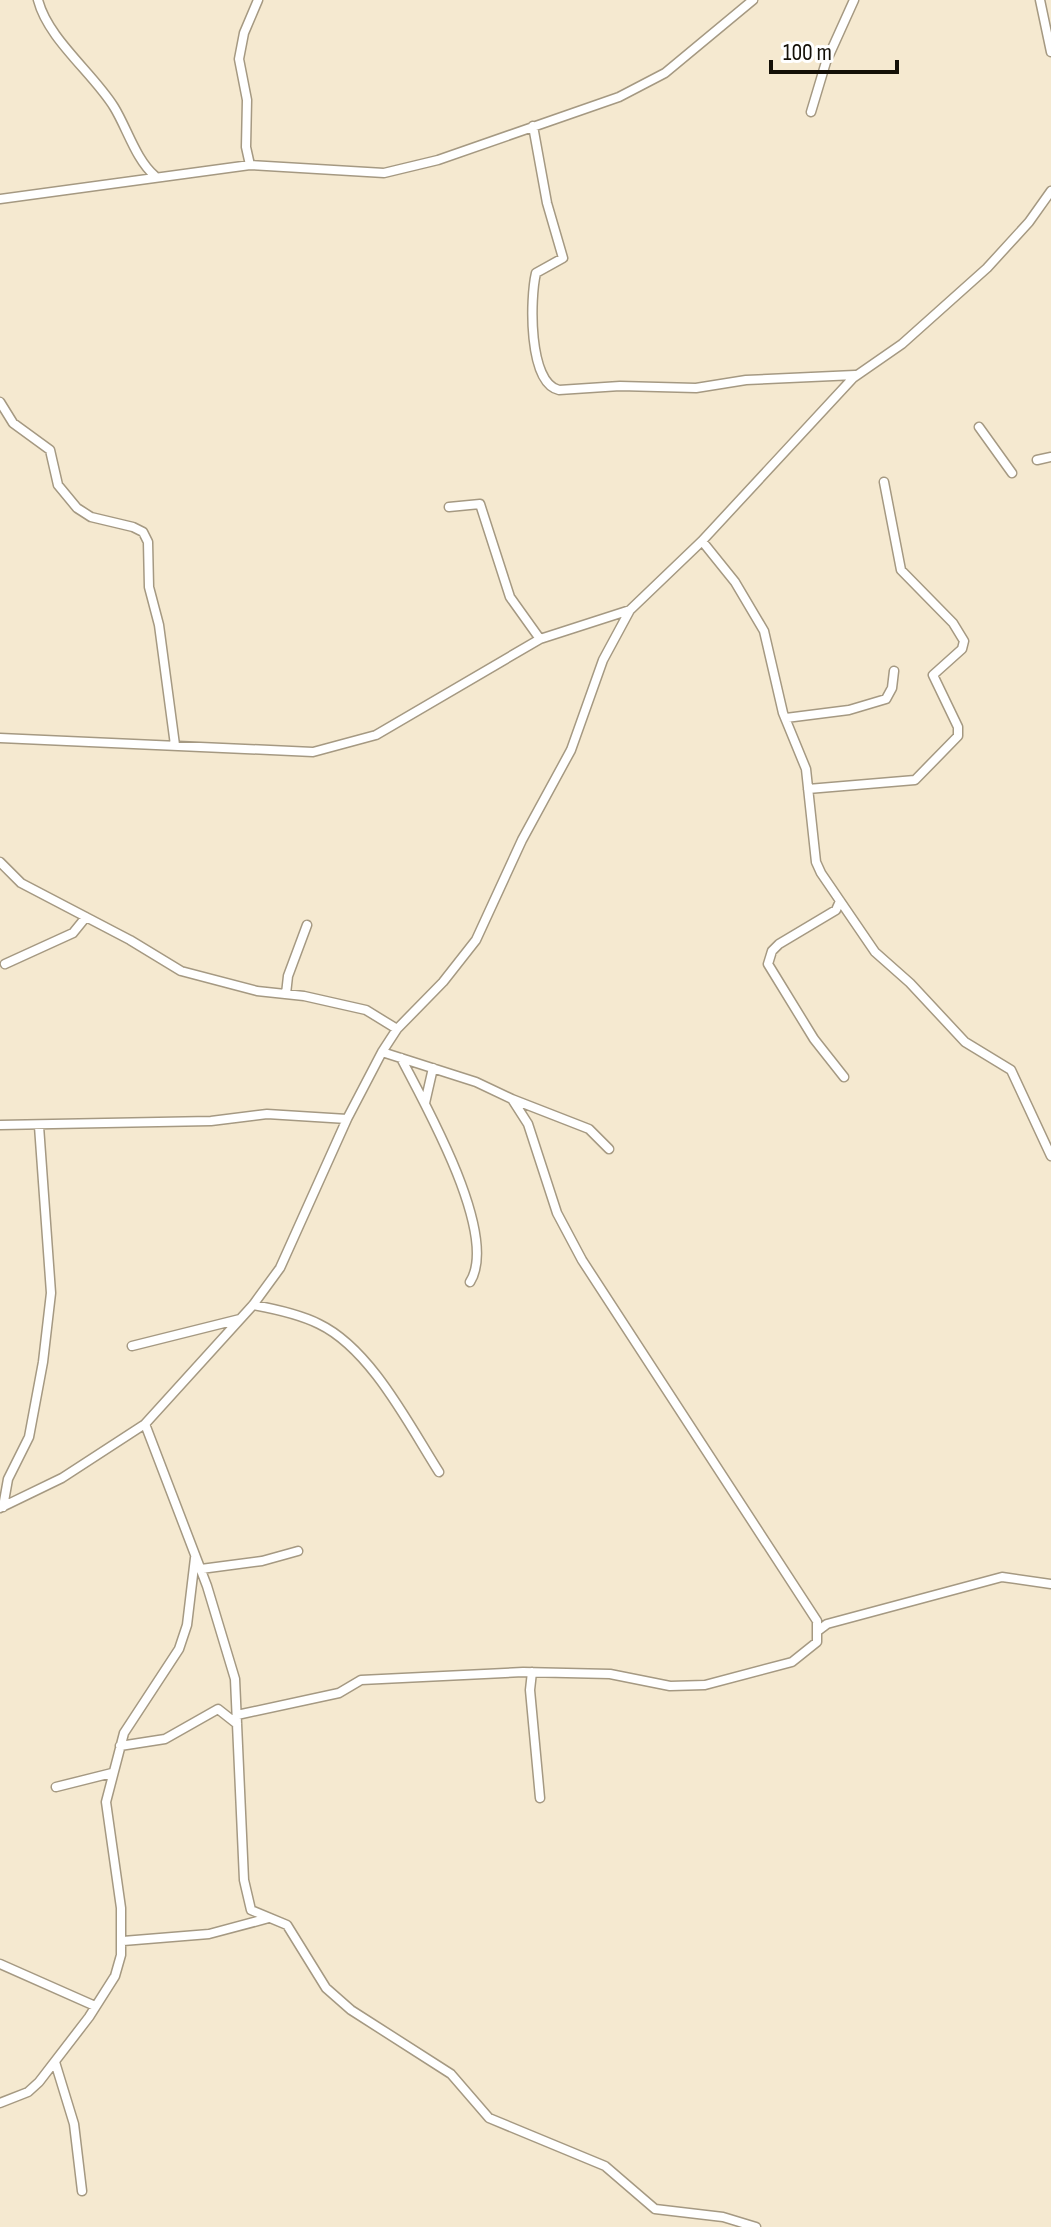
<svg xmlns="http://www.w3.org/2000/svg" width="1051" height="2227" font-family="'Sofia Sans Condensed',sans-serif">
  <rect width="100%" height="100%" fill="#f5e9d0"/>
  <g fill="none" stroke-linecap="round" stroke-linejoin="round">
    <g stroke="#a59982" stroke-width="11">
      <path id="minor" d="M 38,0 C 48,39 93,73 114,107 C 127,128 136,160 155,176
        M 1040,0 L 1051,52
        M 811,112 L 826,62 L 854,0
        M 533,126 L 547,203 L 563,258 L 536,273 C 530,298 528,383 559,390 L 620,386 L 696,388 L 746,380 L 855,375
        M 250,165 L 246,147 L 247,100 L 239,59 L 244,33 L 258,0
        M 0,199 L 250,165 L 384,173 L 438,160 L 619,97 L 665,73 L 753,0
        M 0,402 L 13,423 L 50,450 L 58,485 L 77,508 L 91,517 L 133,527 L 143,532 L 148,542 L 149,587 L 159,625 L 175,745
        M 979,427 L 1012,473
        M 1037,460 L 1051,457
        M 449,507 L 480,504 L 510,597 L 540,639
        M 702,541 L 735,582 L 764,631 L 783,713 L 806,769 L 816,862 L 821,873 L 875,952 L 910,983 L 965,1042 L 1011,1070 L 1051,1156
        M 786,718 L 849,710 L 886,699 L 892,688 L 894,671
        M 0,738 L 313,752 L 376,735 L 540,639 L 630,610
        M 808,789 L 915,780 L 958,736 L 958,727 L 933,675 L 962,649 L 964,641 L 953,623 L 901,570 L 884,482
        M 0,862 L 21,883 L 130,940 L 181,971 L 257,991 L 304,996 L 366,1010 L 397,1029
        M 840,901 L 836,910 L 779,944 L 772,951 L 768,964 L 814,1039 L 844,1077
        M 5,964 L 73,933 L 86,917
        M 286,994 L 288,976 L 307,925
        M 401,1058 C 424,1103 500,1235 470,1282
        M 512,1099 L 589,1129 L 609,1149
        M 425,1103 L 433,1068
        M 0,1125 L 211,1121 L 267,1114 L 347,1119
        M 253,1305 C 275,1309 299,1314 319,1324 C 371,1349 409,1425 439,1472
        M 132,1346 L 240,1319
        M 145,1424 L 207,1586 L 235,1679 L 244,1880 L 251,1910 L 287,1925 L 326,1988 L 351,2010 L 451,2074 L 489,2118 L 605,2166 L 655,2209 L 723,2217 L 756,2227
        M 3,1507 L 8,1479 L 29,1437 L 43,1362 L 51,1293 L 39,1126
        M 0,1508 L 62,1478 L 145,1424 L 253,1305 L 280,1268 L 347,1119 L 382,1052 L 397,1029 L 443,982 L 476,940 L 522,840 L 571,750 L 603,660 L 630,610 L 702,541 L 853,378 L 902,344 L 987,268 L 1029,222 L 1051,191
        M 201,1569 L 262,1561 L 298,1551
        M 819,1630 L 827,1624 L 1002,1577 L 1051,1584
        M 532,1672 L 530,1690 L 540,1798
        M 237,1715 L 339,1693 L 361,1680 L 523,1672 L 610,1674 L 670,1686 L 705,1685 L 792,1662 L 817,1642 L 817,1621 L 582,1260 L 557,1213 L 528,1124 L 512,1099 L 476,1082 L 382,1052
        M 120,1746 L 165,1739 L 218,1709 L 237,1724
        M 56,1787 L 112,1773
        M 123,1941 L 209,1934 L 269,1918
        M 0,1964 L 95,2006
        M 55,2062 L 74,2124 L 82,2191
        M 0,2103 L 28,2092 L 39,2082 L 89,2017 L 115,1976 L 121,1955 L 121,1908 L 106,1802 L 124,1733 L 179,1649 L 187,1625 L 195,1558"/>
    </g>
    <use href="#minor" stroke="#fff" stroke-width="8"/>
  </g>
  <path d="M771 60v12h126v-12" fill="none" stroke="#141007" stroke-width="4"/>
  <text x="783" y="60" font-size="24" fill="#141007" stroke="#ffffff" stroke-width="6" paint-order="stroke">100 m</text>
</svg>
